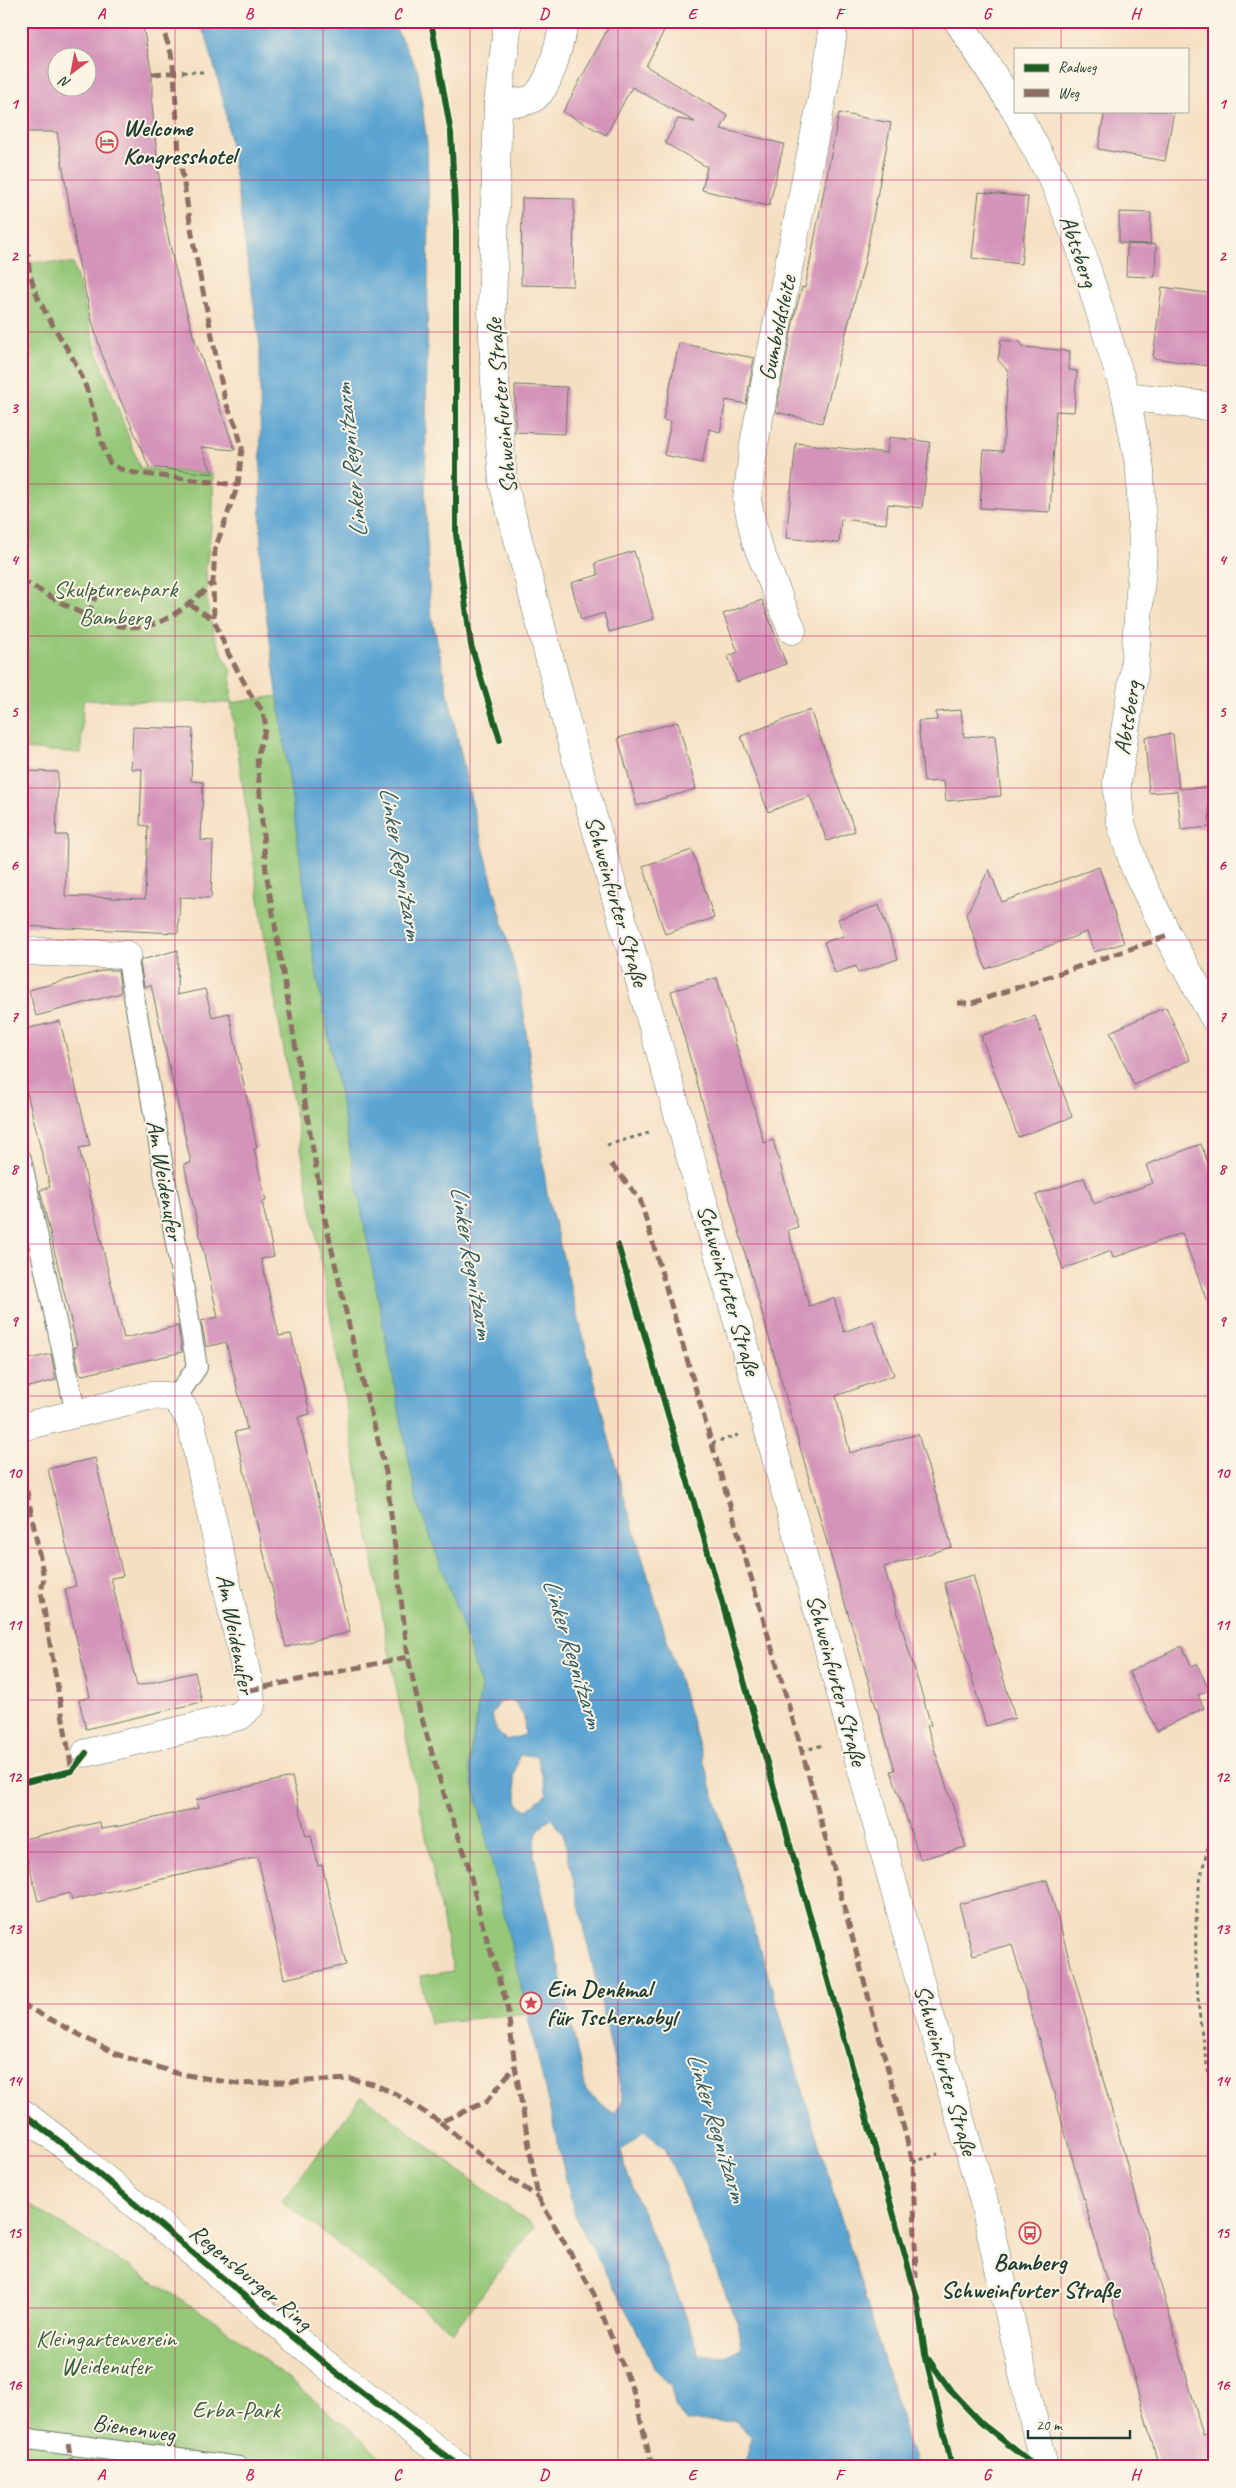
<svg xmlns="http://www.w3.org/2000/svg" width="1236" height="2488" font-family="Caveat,sans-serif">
  <rect width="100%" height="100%" fill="#fcf5e5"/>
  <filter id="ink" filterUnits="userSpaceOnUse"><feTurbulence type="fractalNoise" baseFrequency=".02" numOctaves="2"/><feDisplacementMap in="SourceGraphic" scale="10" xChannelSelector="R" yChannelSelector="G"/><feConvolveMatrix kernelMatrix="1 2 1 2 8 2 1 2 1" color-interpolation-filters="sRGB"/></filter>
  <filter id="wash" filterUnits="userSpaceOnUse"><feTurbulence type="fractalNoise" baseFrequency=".0096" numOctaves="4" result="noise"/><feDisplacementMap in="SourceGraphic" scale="20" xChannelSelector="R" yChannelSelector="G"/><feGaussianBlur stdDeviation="1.12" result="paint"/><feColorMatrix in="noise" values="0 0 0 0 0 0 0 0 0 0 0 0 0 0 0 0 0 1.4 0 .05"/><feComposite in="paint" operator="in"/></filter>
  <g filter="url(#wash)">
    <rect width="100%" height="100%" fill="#f5dfc2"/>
    <path fill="#95c879" stroke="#5a8256" d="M 21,261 L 73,264 L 98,355 L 140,468 L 213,474 L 213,511 L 206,569 L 207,604 L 214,635 L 231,672 L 231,703 L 278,696 L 315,966 L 462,1623 L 481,1687 L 469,1765 L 529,2013 L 430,2023 L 420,1976 L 453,1971 L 388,1647 L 266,948 L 231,703 L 83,700 L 81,753 L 21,749 Z
      M 362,2096 L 534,2227 L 453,2332 L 282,2201 Z
      M 21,2199 L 220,2324 L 357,2435 L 392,2467 L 21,2467 Z"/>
    <path fill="#5ba4d2" stroke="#3d7083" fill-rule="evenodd" d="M 197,21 L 392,21 L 418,71 L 427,145 L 429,213 L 425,498 L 430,608 L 469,792 L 521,992 L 547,1194 L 622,1490 L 916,2467 L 744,2467 L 752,2437 L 735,2421 L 686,2422 L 675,2406 L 671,2386 L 654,2367 L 632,2321 L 575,2217 L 469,1765 L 481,1687 L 462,1623 L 416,1498 L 315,966 L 261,576 L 260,346 L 225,107 L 207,39 ZM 514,1701 L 524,1717 L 525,1735 L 506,1740 L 497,1731 L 491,1715 L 500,1702 ZM 519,1755 L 537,1756 L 547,1794 L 527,1810 L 518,1803 L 514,1778 ZM 552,1818 L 563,1834 L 623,2100 L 614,2114 L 586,2091 L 534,1855 C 535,1837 536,1826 552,1818 ZM 645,2131 L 665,2148 L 738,2323 L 742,2347 L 723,2357 L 700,2355 L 684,2311 L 627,2174 L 621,2150 Z"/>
    <g id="blocks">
      <path fill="#d494ba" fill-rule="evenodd" d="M 21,21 L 142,21 L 152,74 L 152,105 L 162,207 L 174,264 L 193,335 L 235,450 L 201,447 L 213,474 L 149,467 L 117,392 L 101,352 L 91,317 L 79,264 L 57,132 L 21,132 ZM 58,58 L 88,58 L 88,88 L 58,88 Z
        M 612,21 L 669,21 L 646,66 L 728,116 L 721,129 L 784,144 L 769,206 L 702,190 L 707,167 L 665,143 L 678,119 L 695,122 L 632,87 L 606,135 L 563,112 Z
        M 1105,111 L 1174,111 L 1165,161 L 1098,149 Z
        M 839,113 L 891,123 L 864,265 L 822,423 L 776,412 L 794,317 L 802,287 L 805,288 Z
        M 979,192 L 1028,197 L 1021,264 L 972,258 Z
        M 522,198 L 574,199 L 573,286 L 521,285 Z
        M 1119,212 L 1151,213 L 1150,244 L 1119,243 Z
        M 1156,244 L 1155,277 L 1126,276 L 1127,245 Z
        M 1162,287 L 1215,294 L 1215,367 L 1153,358 Z
        M 1001,340 L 1020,342 L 1024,347 L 1070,351 L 1069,370 L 1077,371 L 1074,412 L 1056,411 L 1050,512 L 980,508 L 984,450 L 1003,451 L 1008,371 L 998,360 Z
        M 679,343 L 754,358 L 746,404 L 726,400 L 720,432 L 709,429 L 702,463 L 664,455 L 671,422 L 663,420 Z
        M 515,385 L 567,387 L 565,434 L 515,432 Z
        M 889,437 L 930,442 L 922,508 L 888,504 L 886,524 L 841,519 L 839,543 L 786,538 L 796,443 L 887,453 Z
        M 634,551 L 654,619 L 609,632 L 604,613 L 581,620 L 571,583 L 598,575 L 595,563 Z
        M 762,600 L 786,664 L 737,682 L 728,656 L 738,652 L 723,614 Z
        M 810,710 L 855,831 L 827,841 L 810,796 L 768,812 L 741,736 Z
        M 961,710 L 964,737 L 995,735 L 1001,796 L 946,801 L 944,781 L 924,782 L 918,721 L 937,720 L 936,712 Z
        M 678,722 L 696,789 L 637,806 L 618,738 Z
        M 133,727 L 193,729 L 191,781 L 203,782 L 201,840 L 213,841 L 211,898 L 180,897 L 178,933 L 21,926 L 21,771 L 58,772 L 56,835 L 67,835 L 65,896 L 145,899 L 148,826 L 140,825 L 142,769 L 131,769 Z
        M 1173,734 L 1179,789 L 1208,787 L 1210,827 L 1181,830 L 1177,791 L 1149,793 L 1145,737 Z
        M 692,850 L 714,918 L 665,934 L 643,866 Z
        M 1099,867 L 1124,943 L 1094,952 L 1087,932 L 986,969 L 966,915 L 989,869 L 1002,902 Z
        M 879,905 L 898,959 L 858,973 L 856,966 L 835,973 L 824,942 L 844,936 L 838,919 Z
        M 178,950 L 177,995 L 205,989 L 212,1017 L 229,1013 L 257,1148 L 254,1149 L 266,1201 L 262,1202 L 274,1256 L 261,1259 L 279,1336 L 291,1334 L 310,1414 L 298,1417 L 350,1632 L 286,1647 L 235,1432 L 247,1429 L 226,1342 L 206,1347 L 201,1321 L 218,1317 L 184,1164 L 191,1163 L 151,985 L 144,987 L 140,963 L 141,960 Z
        M 105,970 L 118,970 L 121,993 L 36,1016 L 29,990 Z
        M 717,978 L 764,1143 L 773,1140 L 798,1227 L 788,1230 L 809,1306 L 834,1298 L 844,1332 L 873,1321 L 894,1375 L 836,1396 L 850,1453 L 918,1434 L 952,1547 L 884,1567 L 931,1725 L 927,1726 L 966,1847 L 920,1859 L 891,1771 L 895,1770 L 832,1560 L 671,991 Z
        M 1166,1007 L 1190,1060 L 1134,1085 L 1110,1032 Z
        M 1035,1016 L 1072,1117 L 1018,1137 L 981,1036 Z
        M 60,1021 L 90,1146 L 79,1148 L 124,1338 L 178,1326 L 182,1352 L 83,1375 L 80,1374 L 74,1348 L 77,1347 L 40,1190 L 50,1187 L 21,1068 L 21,1030 Z
        M 1201,1144 L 1215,1183 L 1215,1314 L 1212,1315 L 1182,1233 L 1113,1258 L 1111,1251 L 1063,1269 L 1036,1195 L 1084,1178 L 1094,1204 L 1153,1183 L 1146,1165 Z
        M 51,1354 L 56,1380 L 21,1389 L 21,1361 Z
        M 95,1458 L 123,1576 L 111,1578 L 137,1686 L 195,1672 L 202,1702 L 86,1729 L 79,1700 L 90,1697 L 65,1589 L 76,1586 L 48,1469 Z
        M 973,1575 L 1015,1718 L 986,1726 L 944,1583 Z
        M 1182,1646 L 1192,1667 L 1197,1664 L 1209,1690 L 1198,1695 L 1204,1708 L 1157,1731 L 1129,1672 Z
        M 292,1777 L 306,1836 L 311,1835 L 318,1866 L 322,1865 L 346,1965 L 284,1979 L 258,1857 L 72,1900 L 70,1893 L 38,1901 L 23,1839 L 100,1822 L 101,1829 L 120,1826 L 198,1808 L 196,1800 L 224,1792 Z
        M 1047,1880 L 1203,2435 L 1215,2431 L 1215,2467 L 1159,2467 L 1012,1944 L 973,1955 L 959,1904 Z"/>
    </g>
  </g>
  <g filter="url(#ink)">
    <use href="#blocks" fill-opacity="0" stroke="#6a7666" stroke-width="1"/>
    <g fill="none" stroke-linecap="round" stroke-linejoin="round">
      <g stroke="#6a7666" stroke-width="22">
        <path id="lane" d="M 127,955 L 197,1367 L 176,1398
          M 21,1159 L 76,1414
          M 21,2438 L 239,2467"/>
      </g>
      <g stroke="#6a7666" stroke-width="29">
        <path id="street" d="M 958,21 L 1015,109
          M 498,103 C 509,102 526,104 535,97 C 552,83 559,41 565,21
          M 1016,111 L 1056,186 L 1079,244 L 1126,396 L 1140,470 L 1143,551 L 1134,673 L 1117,783 L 1120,820 L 1135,868 L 1168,936 L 1215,1019
          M 1126,396 L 1215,407
          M 792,630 L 756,542 L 747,500 L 754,444 L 766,380 L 827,73 L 832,38 L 832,21
          M 21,951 L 127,955
          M 21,1427 L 149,1396 C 175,1394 180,1399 191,1423 L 250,1690 L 251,1705 L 240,1716 L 86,1753"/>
      </g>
      <g stroke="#6a7666" stroke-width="29">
        <path id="secondary" d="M 508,21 L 498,103 L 492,311 L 495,382 L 503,482 L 575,755 L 759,1396 L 919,1978 L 983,2198 L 1044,2467
          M 21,2112 L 73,2152 L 330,2368 L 460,2467"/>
      </g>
      <path stroke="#6a7666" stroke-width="3" stroke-dasharray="4 4" stroke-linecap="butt" d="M 183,72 L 206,72
        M 607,1145 L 652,1132
        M 712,1443 L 738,1435
        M 802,1751 L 823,1745
        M 1215,1824 C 1208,1847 1201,1871 1198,1895 C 1192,1954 1198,2040 1215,2097
        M 913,2162 L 938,2154"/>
      <use href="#lane" stroke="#fff" stroke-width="20"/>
      <use href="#street" stroke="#fff" stroke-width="28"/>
      <use href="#secondary" stroke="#fff" stroke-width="28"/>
      <path stroke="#8d6e63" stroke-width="5" stroke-dasharray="10 5" stroke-linecap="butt" d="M 160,21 L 171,53 L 174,73 L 179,153 L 194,246 L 225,401 L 237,428 L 242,448 L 238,485 L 215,549 L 213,583 L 214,620 L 228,653 L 251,695 L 262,710 L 266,726 L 257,757 L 266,872 L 324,1215 L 353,1343 L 386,1472 L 408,1657 L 420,1712 L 447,1804 L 467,1860 L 481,1920 L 507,2004 L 515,2066 L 538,2197 L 594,2294 L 635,2396 L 652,2467
        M 152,74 L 183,72
        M 21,251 L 28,255 C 29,304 67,338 84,382 C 94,408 98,436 109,462 L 120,469 L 135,473 L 238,485
        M 21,580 C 63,602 115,643 164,620 C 182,611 198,596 213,583
        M 189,604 L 214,620
        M 88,615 L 96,595
        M 957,1003 L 972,1003 L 1168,936
        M 611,1164 L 640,1199 L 802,1751 L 913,2162 L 916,2278
        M 21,1461 L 44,1578 L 41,1592 L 72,1771
        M 250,1690 L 408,1657
        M 21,2004 L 116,2054 L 176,2073 L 238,2084 L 350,2079 L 373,2084 L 396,2094 L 440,2122 L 486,2102 L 515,2066
        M 440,2122 L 501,2172 L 538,2197
        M 68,2443 L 72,2467
        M 208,2467 L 209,2464"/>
      <g stroke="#fcf5e5" stroke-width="9">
        <path id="cycleway" d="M 431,21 L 451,133 L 456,226 L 456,534 L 471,645 L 500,740
          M 618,1245 L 695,1506 L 917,2298 L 925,2354 L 952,2467
          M 21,1783 L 72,1771 L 86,1753
          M 21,2112 L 73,2152 L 330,2368 L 460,2467
          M 929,2360 L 951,2391 L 981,2423 L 1037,2467"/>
      </g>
      <use href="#cycleway" stroke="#1b5e20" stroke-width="6"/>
    </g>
  </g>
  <path fill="none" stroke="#c2185b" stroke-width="1" stroke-opacity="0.55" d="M 175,21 L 175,2467M 323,21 L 323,2467M 470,21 L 470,2467M 618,21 L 618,2467M 766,21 L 766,2467M 913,21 L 913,2467M 1061,21 L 1061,49M 1061,111 L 1061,2467M 21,180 L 1215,180M 21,332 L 1215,332M 21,484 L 1215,484M 21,636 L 1215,636M 21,788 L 1215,788M 21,940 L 1215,940M 21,1092 L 1215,1092M 21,1244 L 1215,1244M 21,1396 L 1215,1396M 21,1548 L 1215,1548M 21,1700 L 1215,1700M 21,1852 L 1215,1852M 21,2004 L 1215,2004M 21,2156 L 1215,2156M 21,2308 L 1215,2308"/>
  <defs>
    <g id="hotel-ring" transform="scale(1.125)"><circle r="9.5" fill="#fcf5e5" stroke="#d1495b" stroke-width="1.5"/><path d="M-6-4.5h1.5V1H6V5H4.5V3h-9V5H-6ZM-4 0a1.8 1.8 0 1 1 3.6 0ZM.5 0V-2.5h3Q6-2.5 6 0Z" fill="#d1495b"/></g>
    <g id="sight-ring" transform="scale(1.125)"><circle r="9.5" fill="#fcf5e5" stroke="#d1495b" stroke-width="1.5"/><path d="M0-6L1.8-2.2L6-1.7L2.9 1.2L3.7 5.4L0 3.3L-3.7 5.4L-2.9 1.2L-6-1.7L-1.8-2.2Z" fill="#d1495b"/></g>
    <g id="bus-ring" transform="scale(1.125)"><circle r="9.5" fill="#fcf5e5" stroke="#d1495b" stroke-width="1.5"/><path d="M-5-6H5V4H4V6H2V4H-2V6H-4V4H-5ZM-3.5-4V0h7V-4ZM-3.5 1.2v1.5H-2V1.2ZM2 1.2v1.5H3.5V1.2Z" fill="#d1495b"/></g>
  </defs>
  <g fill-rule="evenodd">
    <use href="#hotel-ring" x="107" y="142"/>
    <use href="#sight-ring" x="531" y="2003"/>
    <use href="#bus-ring" x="1030" y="2233"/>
  </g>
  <g text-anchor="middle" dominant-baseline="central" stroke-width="4" stroke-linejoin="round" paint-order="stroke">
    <g font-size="24" font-weight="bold" fill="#1f3d34" stroke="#fcf5e5" text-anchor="start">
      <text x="123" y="128">Welcome<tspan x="123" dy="28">Kongresshotel</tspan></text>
      <text x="547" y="1989">Ein Denkmal<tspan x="547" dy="28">für Tschernobyl</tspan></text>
      <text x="1030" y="2262" text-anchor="middle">Bamberg<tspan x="1030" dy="28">Schweinfurter Straße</tspan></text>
    </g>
    <g font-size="24" fill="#1f3d34" stroke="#fcf5e5">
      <text transform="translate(1079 251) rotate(71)">Abtsberg</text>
      <text transform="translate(777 328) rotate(-78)">Gumboldsleite</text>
      <text transform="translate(501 406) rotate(-95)">Schweinfurter Straße</text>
      <text transform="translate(1127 718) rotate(-81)">Abtsberg</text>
      <text transform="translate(617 901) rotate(74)">Schweinfurter Straße</text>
      <text transform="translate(165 1180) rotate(80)">Am Weidenufer</text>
      <text transform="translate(729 1290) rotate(74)">Schweinfurter Straße</text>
      <text transform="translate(236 1634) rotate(79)">Am Weidenufer</text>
      <text transform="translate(837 1680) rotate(75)">Schweinfurter Straße</text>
      <text transform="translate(946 2070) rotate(74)">Schweinfurter Straße</text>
      <text transform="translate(251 2277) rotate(40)">Regensburger Ring</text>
      <text transform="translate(134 2428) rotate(9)">Bienenweg</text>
    </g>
    <g font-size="24" fill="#3c6045" stroke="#fcf5e5">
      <text x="115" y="589">Skulpturenpark<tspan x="115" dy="28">Bamberg</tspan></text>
      <text x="106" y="2338">Kleingartenverein<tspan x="106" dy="28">Weidenufer</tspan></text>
      <text x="236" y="2410">Erba-Park</text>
    </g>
    <g font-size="25" font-style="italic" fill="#315c63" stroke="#fcf5e5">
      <text transform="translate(351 461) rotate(-96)">Linker Regnitzarm</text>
      <text transform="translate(401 863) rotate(80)">Linker Regnitzarm</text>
      <text transform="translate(472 1262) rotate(80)">Linker Regnitzarm</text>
      <text transform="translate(573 1653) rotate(73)">Linker Regnitzarm</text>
      <text transform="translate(717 2127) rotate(73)">Linker Regnitzarm</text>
    </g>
  </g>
  <rect width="1236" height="2488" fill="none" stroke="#fcf5e5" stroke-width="55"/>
  <rect x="1014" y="48" width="175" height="65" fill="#fcf5e5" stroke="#a4ab9e"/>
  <rect x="1024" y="64" width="25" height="8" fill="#1b5e20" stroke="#a4ab9e"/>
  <text x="1058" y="72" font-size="15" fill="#1f3d34">Radweg</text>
  <rect x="1024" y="89" width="25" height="8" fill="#8d6e63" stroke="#a4ab9e"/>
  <text x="1058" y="98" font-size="15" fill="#1f3d34">Weg</text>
  <g transform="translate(72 72) rotate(212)"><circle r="24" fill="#fcf5e5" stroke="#a4ab9e"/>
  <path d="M0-4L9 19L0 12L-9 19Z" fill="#d1495b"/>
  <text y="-8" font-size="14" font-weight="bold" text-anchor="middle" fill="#1f3d34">N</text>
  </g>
  <path d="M1028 2430v8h102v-8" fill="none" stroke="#1f3d34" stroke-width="2.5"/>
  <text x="1036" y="2430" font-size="15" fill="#1f3d34" stroke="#fcf5e5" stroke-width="4" paint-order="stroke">20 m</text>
  <rect x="28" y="28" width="1180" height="2432" fill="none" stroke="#c2185b" stroke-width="2"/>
  <g font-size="16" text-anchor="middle" font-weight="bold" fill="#c2185b">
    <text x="101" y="19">A</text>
    <text x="249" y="19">B</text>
    <text x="397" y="19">C</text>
    <text x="544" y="19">D</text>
    <text x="692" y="19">E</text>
    <text x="839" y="19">F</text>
    <text x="987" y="19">G</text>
    <text x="1135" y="19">H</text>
    <text x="14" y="109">1</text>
    <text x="1222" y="109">1</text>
    <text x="14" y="261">2</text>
    <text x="1222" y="261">2</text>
    <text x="14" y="413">3</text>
    <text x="1222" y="413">3</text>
    <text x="14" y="565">4</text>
    <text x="1222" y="565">4</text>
    <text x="14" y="717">5</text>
    <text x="1222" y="717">5</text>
    <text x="14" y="870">6</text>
    <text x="1222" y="870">6</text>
    <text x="14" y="1022">7</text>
    <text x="1222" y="1022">7</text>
    <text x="14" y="1174">8</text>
    <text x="1222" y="1174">8</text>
    <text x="14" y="1326">9</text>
    <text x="1222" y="1326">9</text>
    <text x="14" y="1478">10</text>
    <text x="1222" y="1478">10</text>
    <text x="14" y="1630">11</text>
    <text x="1222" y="1630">11</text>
    <text x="14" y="1782">12</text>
    <text x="1222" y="1782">12</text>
    <text x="14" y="1934">13</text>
    <text x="1222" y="1934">13</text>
    <text x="14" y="2086">14</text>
    <text x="1222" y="2086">14</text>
    <text x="14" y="2238">15</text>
    <text x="1222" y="2238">15</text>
    <text x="14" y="2390">16</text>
    <text x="1222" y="2390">16</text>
    <text x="101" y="2480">A</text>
    <text x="249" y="2480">B</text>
    <text x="397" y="2480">C</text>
    <text x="544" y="2480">D</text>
    <text x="692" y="2480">E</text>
    <text x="839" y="2480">F</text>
    <text x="987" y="2480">G</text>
    <text x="1135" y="2480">H</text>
  </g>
</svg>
